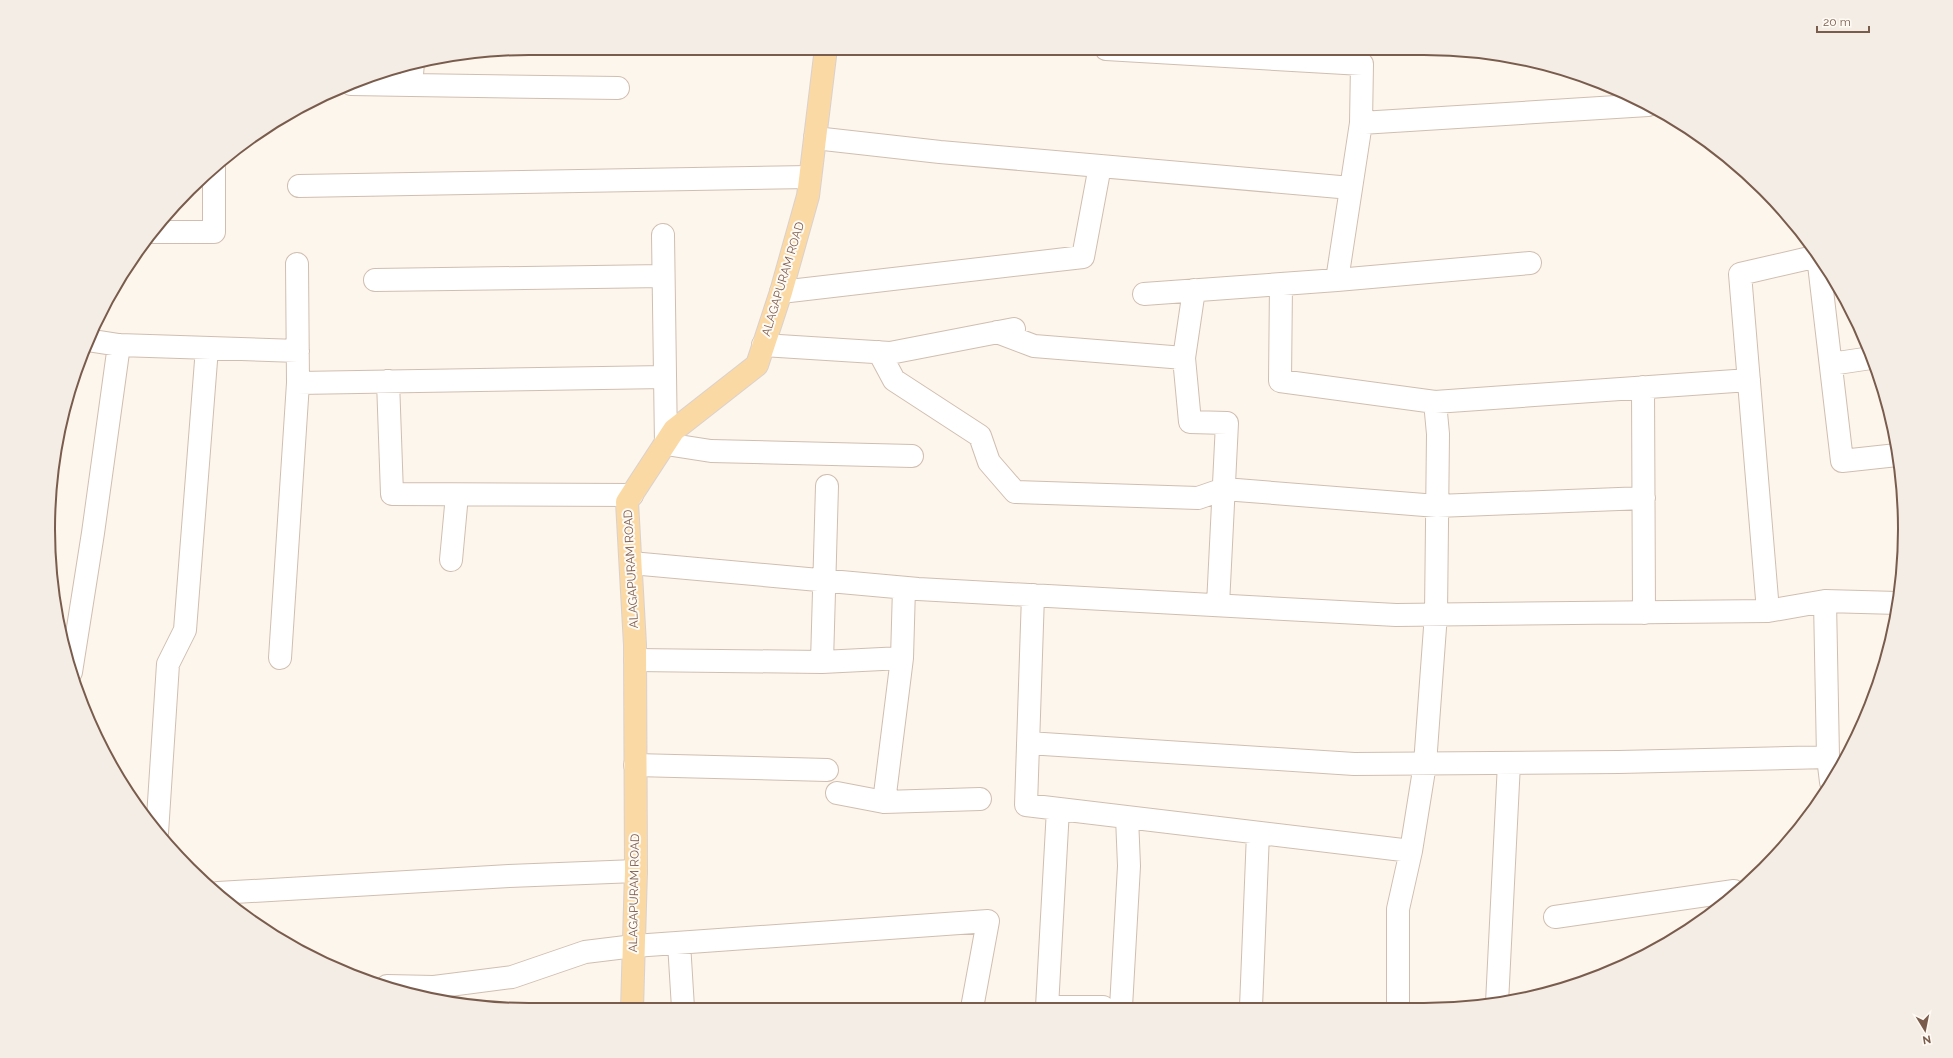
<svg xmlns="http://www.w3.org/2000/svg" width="1953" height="1058" font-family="Raleway,sans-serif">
  <rect width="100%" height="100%" fill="#fdf6ec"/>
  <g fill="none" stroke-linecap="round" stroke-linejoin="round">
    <g stroke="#d1beb0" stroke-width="24">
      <path id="minor" d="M 1106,49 L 1362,64 L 1361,123 L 1648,105
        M 351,84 L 411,85 L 413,63
        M 411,85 L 618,88
        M 815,138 L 940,152 L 1351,188
        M 299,186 L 810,177
        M 152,232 L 214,232 L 214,168
        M 663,235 L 666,444 L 711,451 L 912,456
        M 1818,256 L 1842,461 L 1897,455
        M 375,280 L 663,276
        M 1337,280 L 1361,123
        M 1281,284 L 1280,381 L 1435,402 L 1749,380
        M 1194,290 L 1184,358 L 1190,422 L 1227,423 L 1218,605
        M 781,292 L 1083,257 L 1100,166
        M 1144,294 L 1337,280 L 1530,263
        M 997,332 L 1034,346 L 1184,358
        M 87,340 L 119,345 L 298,351
        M 763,345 L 890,353 L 1014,329
        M 879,352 L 894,380 L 980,436 L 989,462 L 1015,492 L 1198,498 L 1224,489 L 1437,506 L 1644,498
        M 1831,364 L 1871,358
        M 388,381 L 392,494 L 632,495
        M 298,383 L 665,377
        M 1643,387 L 1644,613
        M 451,560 L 457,495
        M 631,563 L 918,589 L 1396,615 L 1768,611 L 1825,601 L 1898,603
        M 1033,595 L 1026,805 L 1411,851
        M 1825,601 L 1828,757 L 1831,782
        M 1768,611 L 1740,274 L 1818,256
        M 280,658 L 298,383 L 297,264
        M 902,658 L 904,588
        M 635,660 L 822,662 L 902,658 L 884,802
        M 822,662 L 827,486
        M 71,672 L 93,533 L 119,345
        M 1028,743 L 1354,764 L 1619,762 L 1828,757
        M 635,765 L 827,770
        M 837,793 L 884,802 L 980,799
        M 157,833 L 168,664 L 185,630 L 207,348
        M 218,893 L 509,876 L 636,871
        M 1555,917 L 1734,891
        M 679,943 L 683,1008
        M 387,986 L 434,987 L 512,977 L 585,952 L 634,946 L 988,921 L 972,1008
        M 1497,1003 L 1509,763
        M 1398,1006 L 1398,909 L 1411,851 L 1425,764 L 1436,614 L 1438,434 L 1435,402
        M 1047,1007 L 1058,809
        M 1047,1007 L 1103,1007
        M 1121,1007 L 1129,866 L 1127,817
        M 1251,1007 L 1258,833"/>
    </g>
    <g stroke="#dad1cd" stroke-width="24">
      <path id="major" d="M 632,1009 L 636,871 L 635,645 L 627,502 L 674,430 L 757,365 L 781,292 L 808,196 L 826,48"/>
    </g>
    <use href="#minor" stroke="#fff" stroke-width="22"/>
    <use href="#major" stroke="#fbd9a5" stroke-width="22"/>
  </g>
  <g text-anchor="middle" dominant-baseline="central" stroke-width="4" stroke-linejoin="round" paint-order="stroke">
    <g font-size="12" fill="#7a5c4d" stroke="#fffaf3">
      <text transform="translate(783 279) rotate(-73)">ALAGAPURAM ROAD</text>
      <text transform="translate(631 569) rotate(-93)">ALAGAPURAM ROAD</text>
      <text transform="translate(634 893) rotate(-89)">ALAGAPURAM ROAD</text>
    </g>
  </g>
  <path d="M0 0H1953V1058H0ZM529 55H1424A474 474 0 0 1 1898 529V529A474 474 0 0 1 1424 1003H529A474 474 0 0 1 55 529V529A474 474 0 0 1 529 55Z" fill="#f4ede6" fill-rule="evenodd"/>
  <path fill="none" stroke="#7a5c4d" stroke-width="2" d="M529 55H1424A474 474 0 0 1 1898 529V529A474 474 0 0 1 1424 1003H529A474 474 0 0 1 55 529V529A474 474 0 0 1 529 55Z"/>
  <g transform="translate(1925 1030) rotate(170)" stroke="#fffaf3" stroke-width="3" paint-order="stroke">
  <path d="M0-3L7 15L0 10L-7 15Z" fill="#7a5c4d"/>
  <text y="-6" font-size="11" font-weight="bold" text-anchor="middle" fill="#7a5c4d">N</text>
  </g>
  <path d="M1817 26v6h52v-6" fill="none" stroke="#7a5c4d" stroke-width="2"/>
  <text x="1823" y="26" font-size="12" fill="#7a5c4d" stroke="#fffaf3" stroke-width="3" paint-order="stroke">20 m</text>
</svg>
